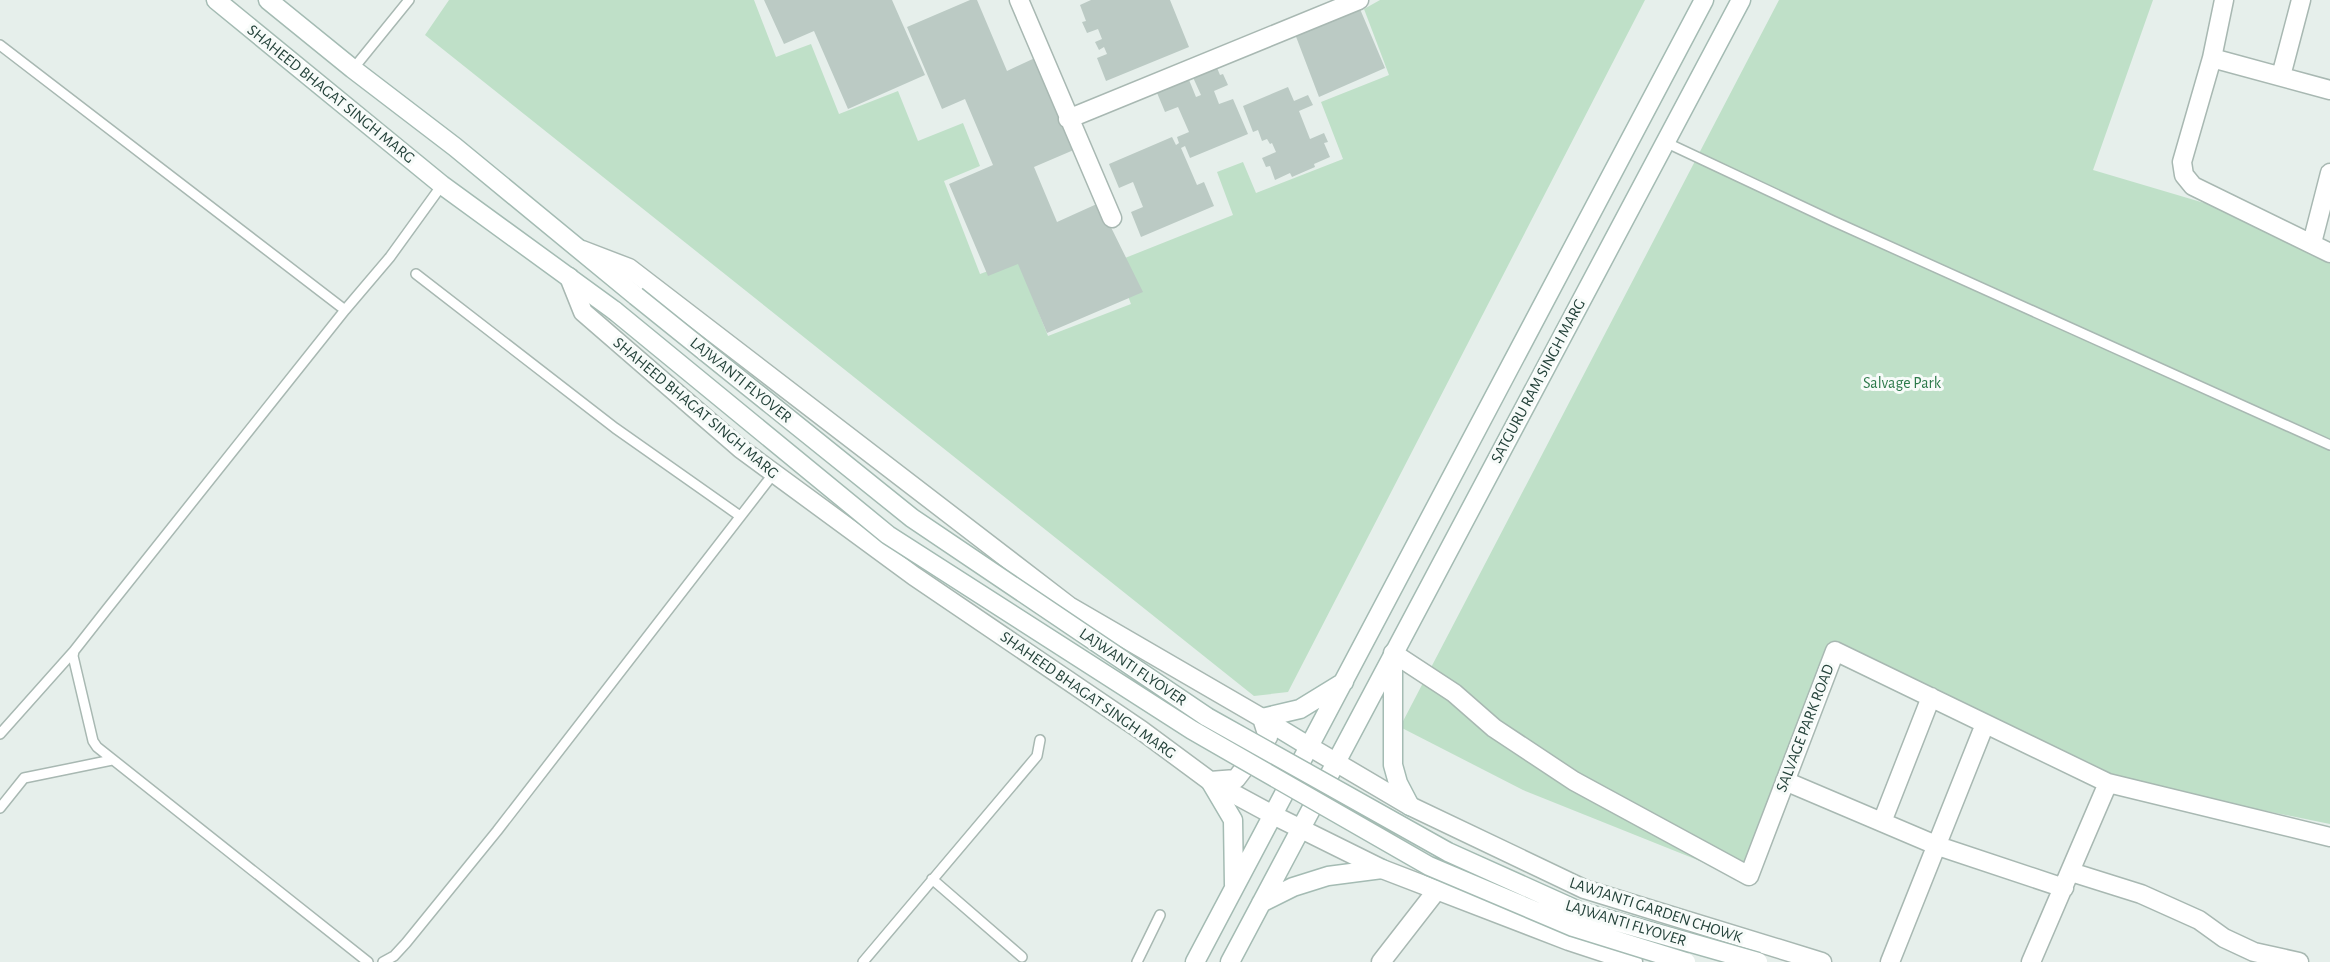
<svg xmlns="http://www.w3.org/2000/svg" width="2330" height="962" font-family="'Alegreya Sans',sans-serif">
  <rect width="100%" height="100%" fill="#e6efeb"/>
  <path fill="#bfe0c8" d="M 449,0 L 754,0 L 776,57 L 811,44 L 839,114 L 898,91 L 918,141 L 963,123 L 980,166 L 944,181 L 980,274 L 1018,260 L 1048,336 L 1131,304 L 1115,262 L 1233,215 L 1217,172 L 1243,162 L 1256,193 L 1343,159 L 1321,102 L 1389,75 L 1364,9 L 1380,0 L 1645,0 L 1288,692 L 1254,696 L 425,35 Z
    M 1779,0 L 2153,0 L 2093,170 L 2228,210 L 2330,258 L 2330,824 L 2108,779 L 2053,760 L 1831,661 L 1740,877 L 1523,790 L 1400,727 Z"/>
  <path fill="#bbcac4" d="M 764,0 L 892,0 L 925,75 L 848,109 L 814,31 L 784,44 Z
    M 970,0 L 977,0 L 1007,71 L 1037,57 L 1076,149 L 1034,167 L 1057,222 L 1099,203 L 1143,292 L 1047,333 L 1018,264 L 988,276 L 949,184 L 993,165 L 965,99 L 942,109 L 907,27 Z
    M 1091,0 L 1170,0 L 1189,47 L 1106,81 L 1097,58 L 1107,54 L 1104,47 L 1099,50 L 1095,42 L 1102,39 L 1098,29 L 1087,33 L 1082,22 L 1086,21 L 1080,5 Z
    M 1360,9 L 1385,68 L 1319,97 L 1295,34 Z
    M 1215,63 L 1220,75 L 1223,74 L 1228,85 L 1214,91 L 1219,104 L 1233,99 L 1248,134 L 1190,158 L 1185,146 L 1181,148 L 1197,185 L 1204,182 L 1214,206 L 1141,237 L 1131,212 L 1143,207 L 1133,182 L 1119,188 L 1109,164 L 1172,137 L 1176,145 L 1179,143 L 1177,137 L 1189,132 L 1178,107 L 1165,112 L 1155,88 L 1187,75 L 1196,97 L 1201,95 L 1191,73 Z
    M 1288,87 L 1294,101 L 1308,95 L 1313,105 L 1299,111 L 1310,139 L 1324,133 L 1328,142 L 1324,143 L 1330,157 L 1314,164 L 1315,167 L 1292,177 L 1290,173 L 1275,180 L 1270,166 L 1266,167 L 1262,158 L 1276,152 L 1272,143 L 1270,144 L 1267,139 L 1262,141 L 1258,130 L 1253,132 L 1243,106 Z"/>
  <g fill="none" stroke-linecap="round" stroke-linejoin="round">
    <g stroke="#a8b8b2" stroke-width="12">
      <path id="service" d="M 0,45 L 345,310
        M 353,69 L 409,0
        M 1665,142 L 1833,221 L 2330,445
        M 416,274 L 615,428 L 740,516
        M 0,734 L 74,651
        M 0,808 L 24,778 L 112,760
        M 932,879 L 1022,957
        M 368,962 L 97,747 L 93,741 L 73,656 L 74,651 L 107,609 L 345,310 L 390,257 L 442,185
        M 383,962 L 394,956 L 406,943 L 497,831 L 774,473
        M 863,962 L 1037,756 L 1040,740
        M 1137,962 L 1160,915"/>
    </g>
    <g stroke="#a8b8b2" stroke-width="21">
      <path id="minor" d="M 1019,0 L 1112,218
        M 2224,0 L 2212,58 L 2330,90
        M 2212,58 L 2182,162 L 2184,175 L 2193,186 L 2330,253
        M 2281,76 L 2301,0
        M 1068,119 L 1359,0
        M 2312,243 L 2330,173
        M 1393,653 L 1454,693 L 1494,728 L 1574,781 L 1749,876 L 1835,651 L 2108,783 L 2330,837
        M 1785,781 L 1938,846 L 2064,888
        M 1882,822 L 1931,697
        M 2071,872 L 2141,894 L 2199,920 L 2224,938 L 2254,952 L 2299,962
        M 1381,962 L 1437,890
        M 1890,962 L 1985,724
        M 2031,962 L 2108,783"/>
    </g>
    <g stroke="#a8b8b2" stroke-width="21">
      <path id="tertiary" d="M 582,250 L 629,268 L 1069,606 L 1262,718 L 1268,737 L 1236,779 L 1210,781
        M 569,277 L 583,312 L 741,449 L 914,576 L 1141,730 L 1210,781 L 1273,815 L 1382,869 L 1569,941 L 1633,962
        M 1310,747 L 1410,806 L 1584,889 L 1822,962"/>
    </g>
    <g stroke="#a4bbb3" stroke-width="21">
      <path id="secondary" d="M 216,0 L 442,185 L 615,311
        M 268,0 L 353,69 L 455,147 L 636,296
        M 1393,658 L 1393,765 L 1398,783 L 1410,806
        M 1262,718 L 1300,709 L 1344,682
        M 1262,718 L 1310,747
        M 1210,781 L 1233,820 L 1234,885
        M 1261,903 L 1293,887 L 1328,876 L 1382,869
        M 1195,962 L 1704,0
        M 1230,962 L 1741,0"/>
    </g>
    <use href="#service" stroke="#fff" stroke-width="9"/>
    <use href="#minor" stroke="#fff" stroke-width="18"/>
    <use href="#tertiary" stroke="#fff" stroke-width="18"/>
    <use href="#secondary" stroke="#fff" stroke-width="18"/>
    <g stroke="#a4bbb3" stroke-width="21" stroke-linecap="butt">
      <path id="secondary-bridge" d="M 636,296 L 912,518 L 1207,717 L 1448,852 L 1579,911 L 1758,962
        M 615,311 L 888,535 L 1192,730 L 1429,866 L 1573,927 L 1686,962"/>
    </g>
    <use href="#secondary-bridge" stroke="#fff" stroke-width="18"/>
  </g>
  <g text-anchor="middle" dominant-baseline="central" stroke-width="6" stroke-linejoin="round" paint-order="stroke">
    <g font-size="16" fill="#24423a" stroke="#f7fbf9">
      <text transform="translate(331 94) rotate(39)">SHAHEED BHAGAT SINGH MARG</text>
      <text transform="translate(741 380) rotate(39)">LAJWANTI FLYOVER</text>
      <text transform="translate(1538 381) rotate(-62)">SATGURU RAM SINGH MARG</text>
      <text transform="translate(696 408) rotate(40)">SHAHEED BHAGAT SINGH MARG</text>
      <text transform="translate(1133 667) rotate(34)">LAJWANTI FLYOVER</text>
      <text transform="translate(1088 695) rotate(35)">SHAHEED BHAGAT SINGH MARG</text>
      <text transform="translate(1805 728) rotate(-69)">SALVAGE PARK ROAD</text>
      <text transform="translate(1656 910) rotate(18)">LAWJANTI GARDEN CHOWK</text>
      <text transform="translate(1626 923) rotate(17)">LAJWANTI FLYOVER</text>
    </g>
    <g font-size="16" fill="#2d7a4b" stroke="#f7fbf9">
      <text x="1902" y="383">Salvage Park</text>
    </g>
  </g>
</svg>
